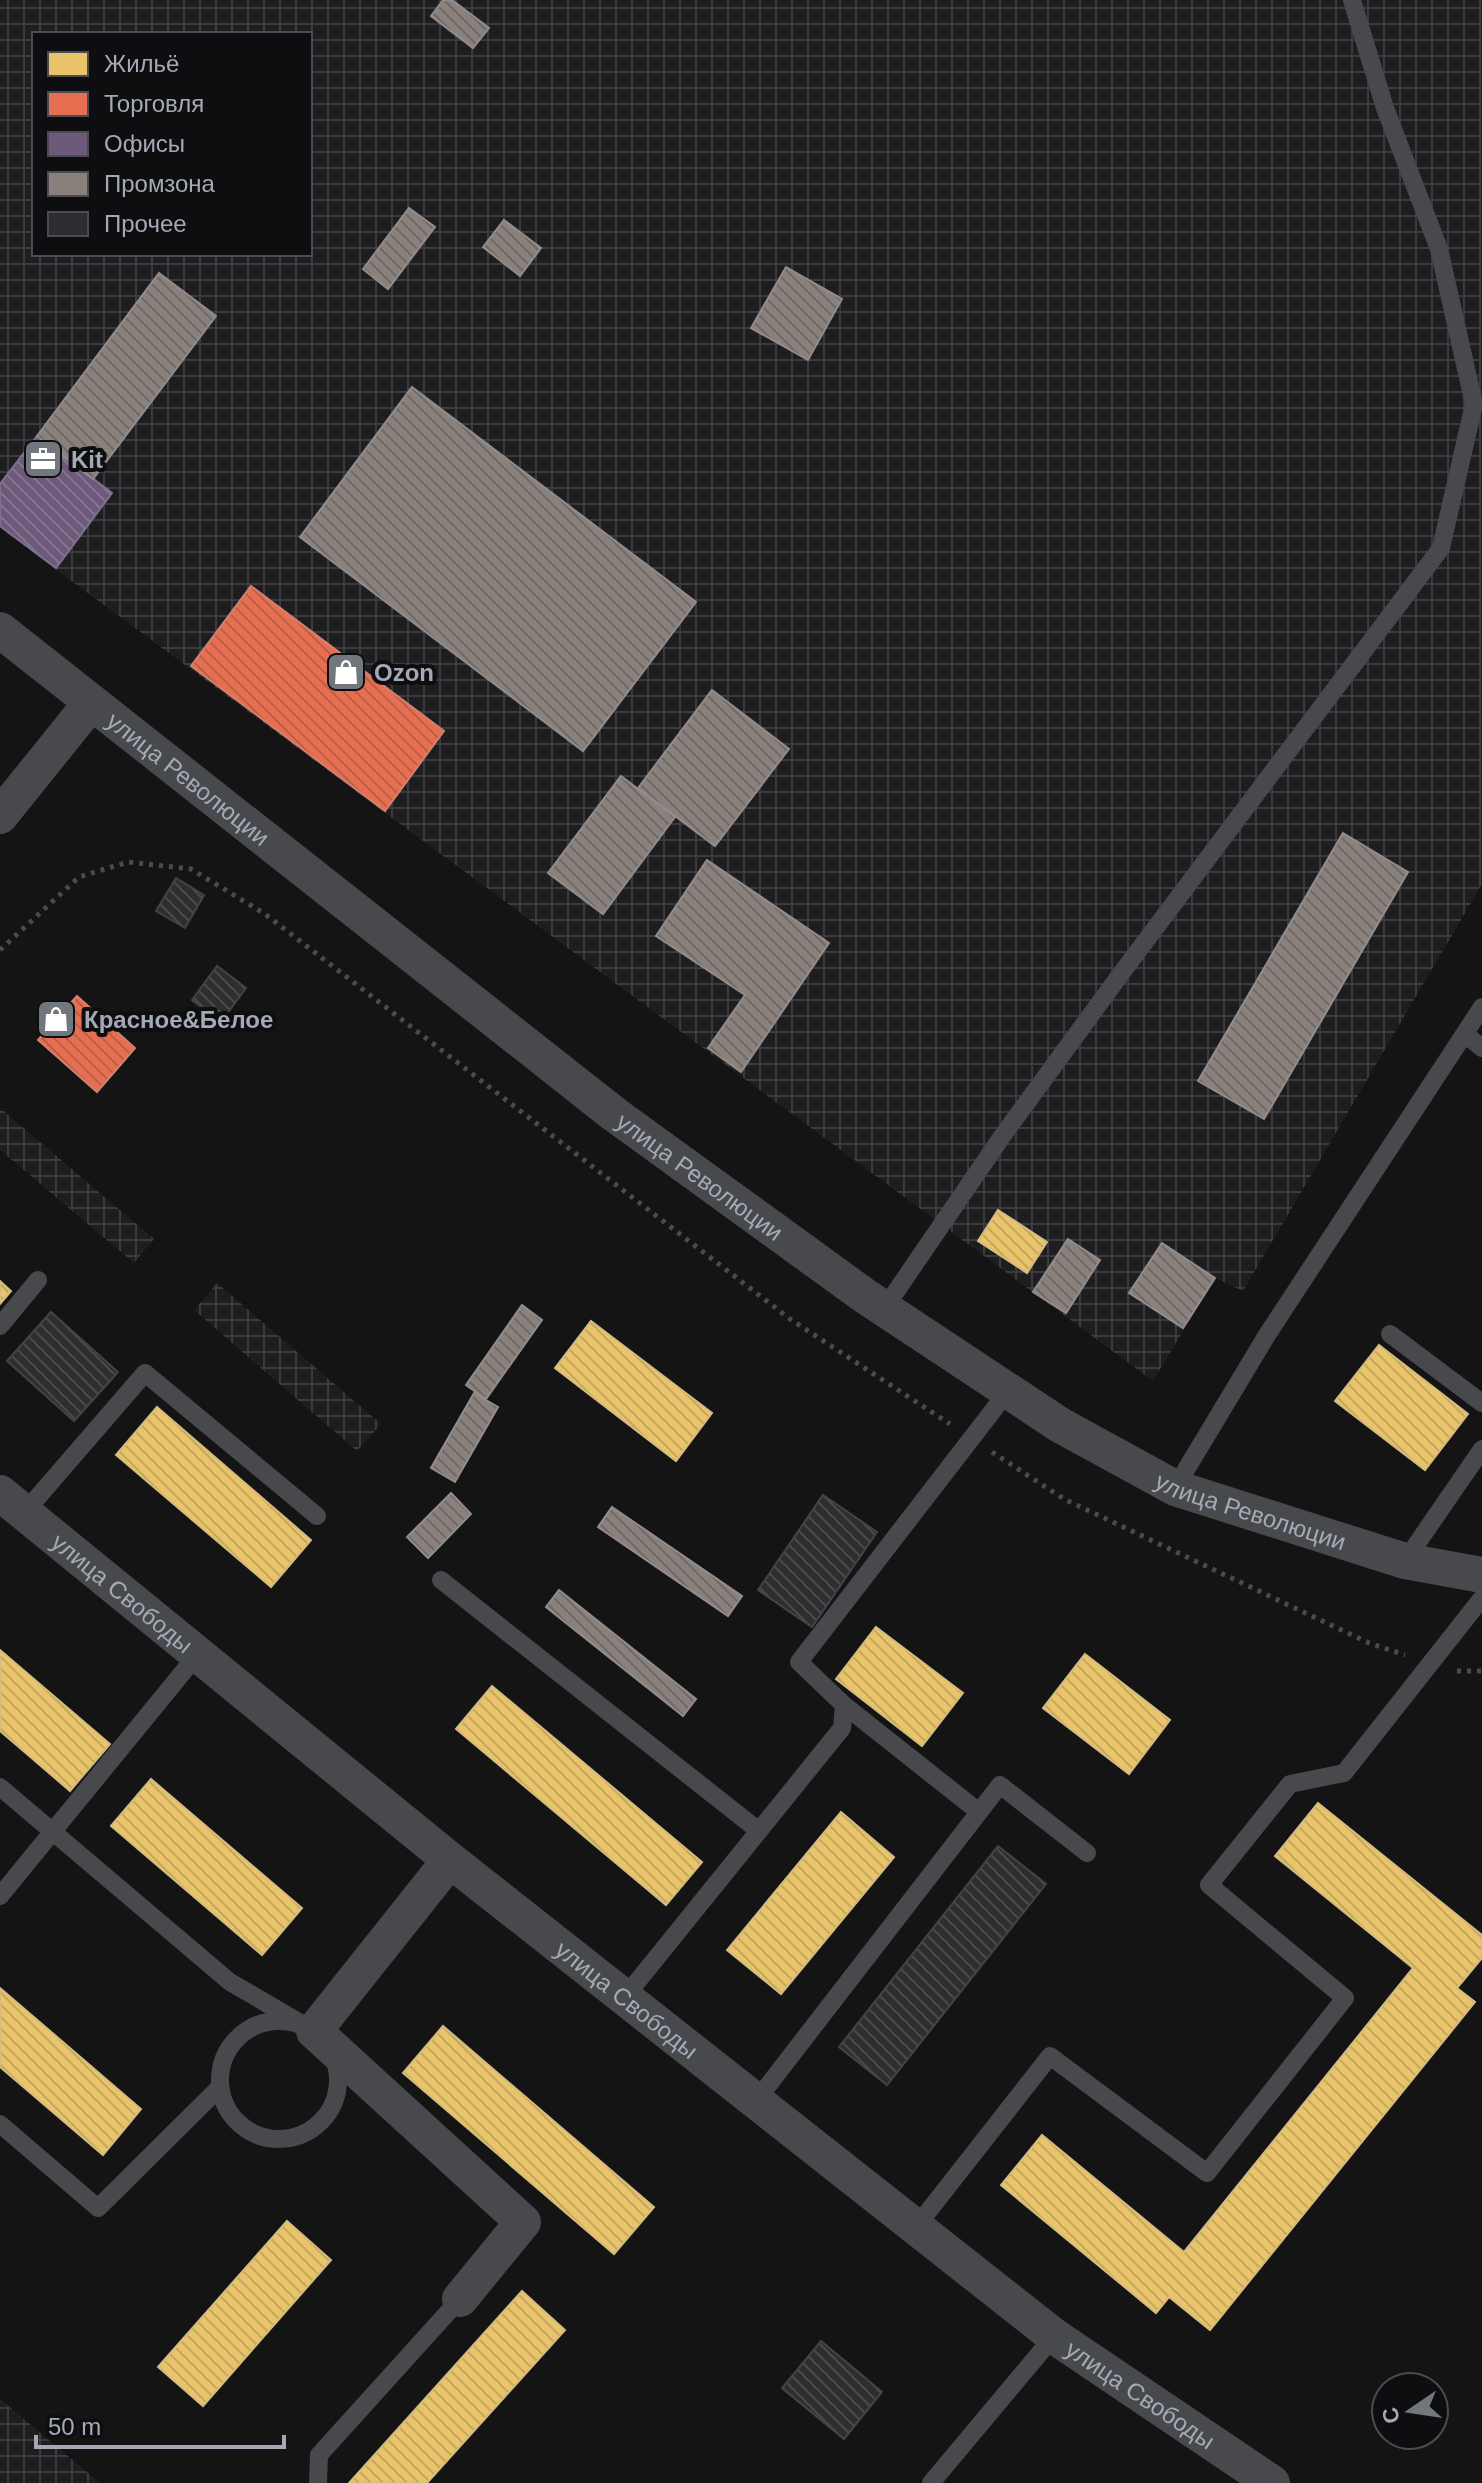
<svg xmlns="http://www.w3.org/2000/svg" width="1482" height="2483" font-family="Helvetica,sans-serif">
  <defs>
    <pattern id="industrial-grid" width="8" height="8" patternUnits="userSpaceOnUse" patternTransform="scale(2)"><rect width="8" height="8" fill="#1e1e20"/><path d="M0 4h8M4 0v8" fill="none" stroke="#3c3c3e"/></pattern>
    <pattern id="homes-back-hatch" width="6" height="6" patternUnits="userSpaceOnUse" patternTransform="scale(2)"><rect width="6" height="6" fill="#e9c46a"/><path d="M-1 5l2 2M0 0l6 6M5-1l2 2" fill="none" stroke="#c4a760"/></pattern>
    <pattern id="shops-back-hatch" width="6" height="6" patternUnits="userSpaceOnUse" patternTransform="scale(2)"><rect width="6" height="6" fill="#e76f51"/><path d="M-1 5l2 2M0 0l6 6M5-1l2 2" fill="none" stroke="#ba604a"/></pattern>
    <pattern id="offices-back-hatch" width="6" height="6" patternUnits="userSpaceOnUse" patternTransform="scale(2)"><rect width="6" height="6" fill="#6d597a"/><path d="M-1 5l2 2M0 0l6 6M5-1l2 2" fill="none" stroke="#857590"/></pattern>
    <pattern id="industry-back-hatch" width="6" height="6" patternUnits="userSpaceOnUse" patternTransform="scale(2)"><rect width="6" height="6" fill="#8a817c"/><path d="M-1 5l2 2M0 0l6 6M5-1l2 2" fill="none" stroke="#6f6a67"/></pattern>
    <pattern id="building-back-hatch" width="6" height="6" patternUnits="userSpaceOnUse" patternTransform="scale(2)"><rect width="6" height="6" fill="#2e2e30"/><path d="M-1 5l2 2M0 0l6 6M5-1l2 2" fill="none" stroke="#494a4c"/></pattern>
  </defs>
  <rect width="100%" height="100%" fill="#141414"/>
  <path fill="url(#industrial-grid)" fill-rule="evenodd" d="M 0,0 L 1482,0 L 1482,884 L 1243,1291 L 1215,1278 L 1153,1381 L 0,528 ZM 34,34 L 310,34 L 310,254 L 34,254 Z
    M 0,1108 L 154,1239 L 134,1263 L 0,1150 Z
    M 217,1283 L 381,1424 L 357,1451 L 194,1310 Z
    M 0,2399 L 100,2483 L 0,2483 Z"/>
  <path fill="url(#homes-back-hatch)" stroke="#d4bc80" stroke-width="2" d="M 998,1210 L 1047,1242 L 1027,1273 L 978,1241 Z
    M 0,1281 L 11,1291 L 0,1304 Z
    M 591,1321 L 712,1413 L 676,1461 L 555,1368 Z
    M 1379,1345 L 1468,1414 L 1425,1470 L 1335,1401 Z
    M 157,1407 L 311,1540 L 271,1587 L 116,1455 Z
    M 876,1627 L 963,1693 L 922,1746 L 836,1679 Z
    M 0,1650 L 110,1744 L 70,1791 L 0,1731 Z
    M 1085,1654 L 1170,1720 L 1129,1774 L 1043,1708 Z
    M 492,1686 L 702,1862 L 666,1905 L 456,1729 Z
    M 151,1779 L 302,1908 L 262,1955 L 111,1826 Z
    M 1318,1803 L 1482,1935 L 1482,1958 L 1457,1988 L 1475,2002 L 1210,2330 L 1169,2297 L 1156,2313 L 1001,2185 L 1042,2135 L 1184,2252 L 1413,1968 L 1275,1856 Z
    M 841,1812 L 894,1857 L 781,1994 L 727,1950 Z
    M 0,1988 L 141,2109 L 103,2155 L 0,2067 Z
    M 443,2026 L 654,2207 L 614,2254 L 403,2073 Z
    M 287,2221 L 331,2260 L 203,2406 L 158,2367 Z
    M 522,2291 L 565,2330 L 427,2483 L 349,2483 Z"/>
  <path fill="url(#shops-back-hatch)" stroke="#d3816f" stroke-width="2" d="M 251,586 L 444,731 L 385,811 L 191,666 Z
    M 77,996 L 135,1048 L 97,1092 L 38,1040 Z"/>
  <path fill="url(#offices-back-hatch)" stroke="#7e718c" stroke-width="2" d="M 37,436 L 112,493 L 56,568 L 0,526 L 0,484 Z"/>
  <path fill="url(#industry-back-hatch)" stroke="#928d8d" stroke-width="2" d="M 443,0 L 452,0 L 489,28 L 473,48 L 431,16 Z
    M 409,208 L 435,227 L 388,289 L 363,269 Z
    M 504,220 L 541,248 L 520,276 L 483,247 Z
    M 786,267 L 842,299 L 808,360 L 751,328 Z
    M 159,273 L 216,316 L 93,479 L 37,436 Z
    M 412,387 L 696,602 L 583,751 L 300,537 Z
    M 712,690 L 789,749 L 715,846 L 638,788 Z
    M 621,776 L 675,817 L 603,914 L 548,873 Z
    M 1343,833 L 1408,872 L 1264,1119 L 1198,1081 Z
    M 707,860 L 829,943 L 741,1072 L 708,1048 L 745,995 L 656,936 Z
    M 1068,1239 L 1100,1260 L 1066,1313 L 1033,1292 Z
    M 1162,1243 L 1215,1278 L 1183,1328 L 1129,1293 Z
    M 522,1305 L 542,1320 L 486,1399 L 466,1385 Z
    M 474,1393 L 498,1407 L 455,1482 L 431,1468 Z
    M 451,1493 L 471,1514 L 428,1558 L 407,1537 Z
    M 612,1507 L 742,1596 L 728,1616 L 598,1527 Z
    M 559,1590 L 696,1699 L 683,1716 L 546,1607 Z"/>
  <path fill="url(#building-back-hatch)" stroke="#424448" stroke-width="2" d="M 176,878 L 204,895 L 185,928 L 156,911 Z
    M 217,966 L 246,988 L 221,1022 L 192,1000 Z
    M 51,1312 L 118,1372 L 74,1421 L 7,1361 Z
    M 823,1495 L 877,1532 L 812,1627 L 758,1590 Z
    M 998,1846 L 1046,1884 L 887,2085 L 839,2047 Z
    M 821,2341 L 882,2392 L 844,2439 L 782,2388 Z"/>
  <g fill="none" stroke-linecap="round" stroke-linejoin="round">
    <path stroke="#4a4b4f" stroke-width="5" stroke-dasharray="4 6" stroke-linecap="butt" d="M 0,950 L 79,877 L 128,862 L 191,869 L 265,914 L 790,1319 L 950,1424
      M 992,1452 L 1064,1499 L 1369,1643 L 1405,1655
      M 1457,1671 L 1482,1671"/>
    <path stroke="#48494d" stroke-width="18" d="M 1465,1034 L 1482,1048
      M 884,1309 L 1003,1135 L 1123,971 L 1441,548 L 1474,404 L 1439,249 L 1385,108 L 1352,0
      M 0,1326 L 38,1280
      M 1390,1334 L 1482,1403
      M 1175,1488 L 1267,1335 L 1482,1007
      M 24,1513 L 145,1373 L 317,1516
      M 1405,1561 L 1482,1449
      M 441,1580 L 759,1831
      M 844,1705 L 979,1812
      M 0,1787 L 230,1982 L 314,2031
      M 0,1896 L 197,1655
      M 624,1998 L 842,1728 L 844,1705 L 799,1662 L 1008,1391
      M220 2080a59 59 0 1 1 118 0a59 59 0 1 1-118 0Z
      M 756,2101 L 1000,1785 L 1087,1853
      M 0,2124 L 98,2208 L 220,2087
      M 916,2227 L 1050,2056 L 1207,2173 L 1345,1998 L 1209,1885 L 1290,1784 L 1344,1773 L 1482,1598
      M 318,2483 L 319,2455 L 460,2299
      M 931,2483 L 1054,2336"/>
    <g stroke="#48494d" stroke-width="36">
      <path id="s1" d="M 0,630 L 614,1114 L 865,1296 L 1060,1425 L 1175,1488 L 1405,1561 L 1482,1575"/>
      <path d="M 0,816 L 91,703"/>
      <path id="s2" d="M 0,1493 L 450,1860 L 1054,2336 L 1272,2483"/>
      <path d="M 450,1860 L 314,2031 L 523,2222 L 460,2299"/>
    </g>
  </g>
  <defs>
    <g id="office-square" transform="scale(2)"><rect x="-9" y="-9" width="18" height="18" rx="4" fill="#72767d" stroke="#0e0e10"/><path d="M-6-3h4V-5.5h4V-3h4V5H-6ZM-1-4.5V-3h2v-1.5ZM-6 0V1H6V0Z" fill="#fff"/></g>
    <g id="shop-square" transform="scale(2)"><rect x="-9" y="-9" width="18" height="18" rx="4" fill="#72767d" stroke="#0e0e10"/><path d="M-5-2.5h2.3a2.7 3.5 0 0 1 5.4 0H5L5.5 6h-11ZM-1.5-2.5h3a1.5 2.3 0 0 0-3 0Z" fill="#fff"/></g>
  </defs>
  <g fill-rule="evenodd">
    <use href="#office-square" x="43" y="459"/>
    <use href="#shop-square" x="346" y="672"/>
    <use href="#shop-square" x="56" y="1019"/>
  </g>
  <g text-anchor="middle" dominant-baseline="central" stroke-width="8" stroke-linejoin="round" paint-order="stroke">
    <g font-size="24" font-weight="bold" fill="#a4aab5" stroke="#0e0e10" text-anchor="start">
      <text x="71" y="459">Kit</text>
      <text x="374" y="672">Ozon</text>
      <text x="84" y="1019">Красное&amp;Белое</text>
    </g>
    <g font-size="24" fill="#a4aab5" stroke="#0e0e10">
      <text stroke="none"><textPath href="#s1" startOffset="240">улица Революции</textPath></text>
      <text stroke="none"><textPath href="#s1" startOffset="888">улица Революции</textPath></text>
      <text stroke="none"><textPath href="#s1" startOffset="1536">улица Революции</textPath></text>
      <text stroke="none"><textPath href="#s2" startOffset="158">улица Свободы</textPath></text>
      <text stroke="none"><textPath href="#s2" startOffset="806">улица Свободы</textPath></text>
      <text stroke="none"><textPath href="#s2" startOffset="1454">улица Свободы</textPath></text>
    </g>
  </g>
  <rect x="32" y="32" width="280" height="224" fill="#0e0e10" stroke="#4a4c52" stroke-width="2"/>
  <rect x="48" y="52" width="40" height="24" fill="#e9c46a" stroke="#4a4c52" stroke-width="2"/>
  <text x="104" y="72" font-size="24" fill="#a4aab5">Жильё</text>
  <rect x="48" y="92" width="40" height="24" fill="#e76f51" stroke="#4a4c52" stroke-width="2"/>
  <text x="104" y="112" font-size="24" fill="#a4aab5">Торговля</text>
  <rect x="48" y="132" width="40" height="24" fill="#6d597a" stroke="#4a4c52" stroke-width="2"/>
  <text x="104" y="152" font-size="24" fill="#a4aab5">Офисы</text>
  <rect x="48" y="172" width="40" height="24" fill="#8a817c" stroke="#4a4c52" stroke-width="2"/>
  <text x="104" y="192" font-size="24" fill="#a4aab5">Промзона</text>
  <rect x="48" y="212" width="40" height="24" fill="#2e2e30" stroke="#4a4c52" stroke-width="2"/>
  <text x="104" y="232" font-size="24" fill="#a4aab5">Прочее</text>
  <g transform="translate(1410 2411) rotate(257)"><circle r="38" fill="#0e0e10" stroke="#4a4c52" stroke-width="2"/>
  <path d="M0-6L14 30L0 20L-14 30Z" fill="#72767d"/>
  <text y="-12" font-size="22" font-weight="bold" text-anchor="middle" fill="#a4aab5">С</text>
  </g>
  <path d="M36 2435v12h248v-12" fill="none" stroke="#a4aab5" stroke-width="4"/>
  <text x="48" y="2435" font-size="24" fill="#a4aab5" stroke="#0e0e10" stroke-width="6" paint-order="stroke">50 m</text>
</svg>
